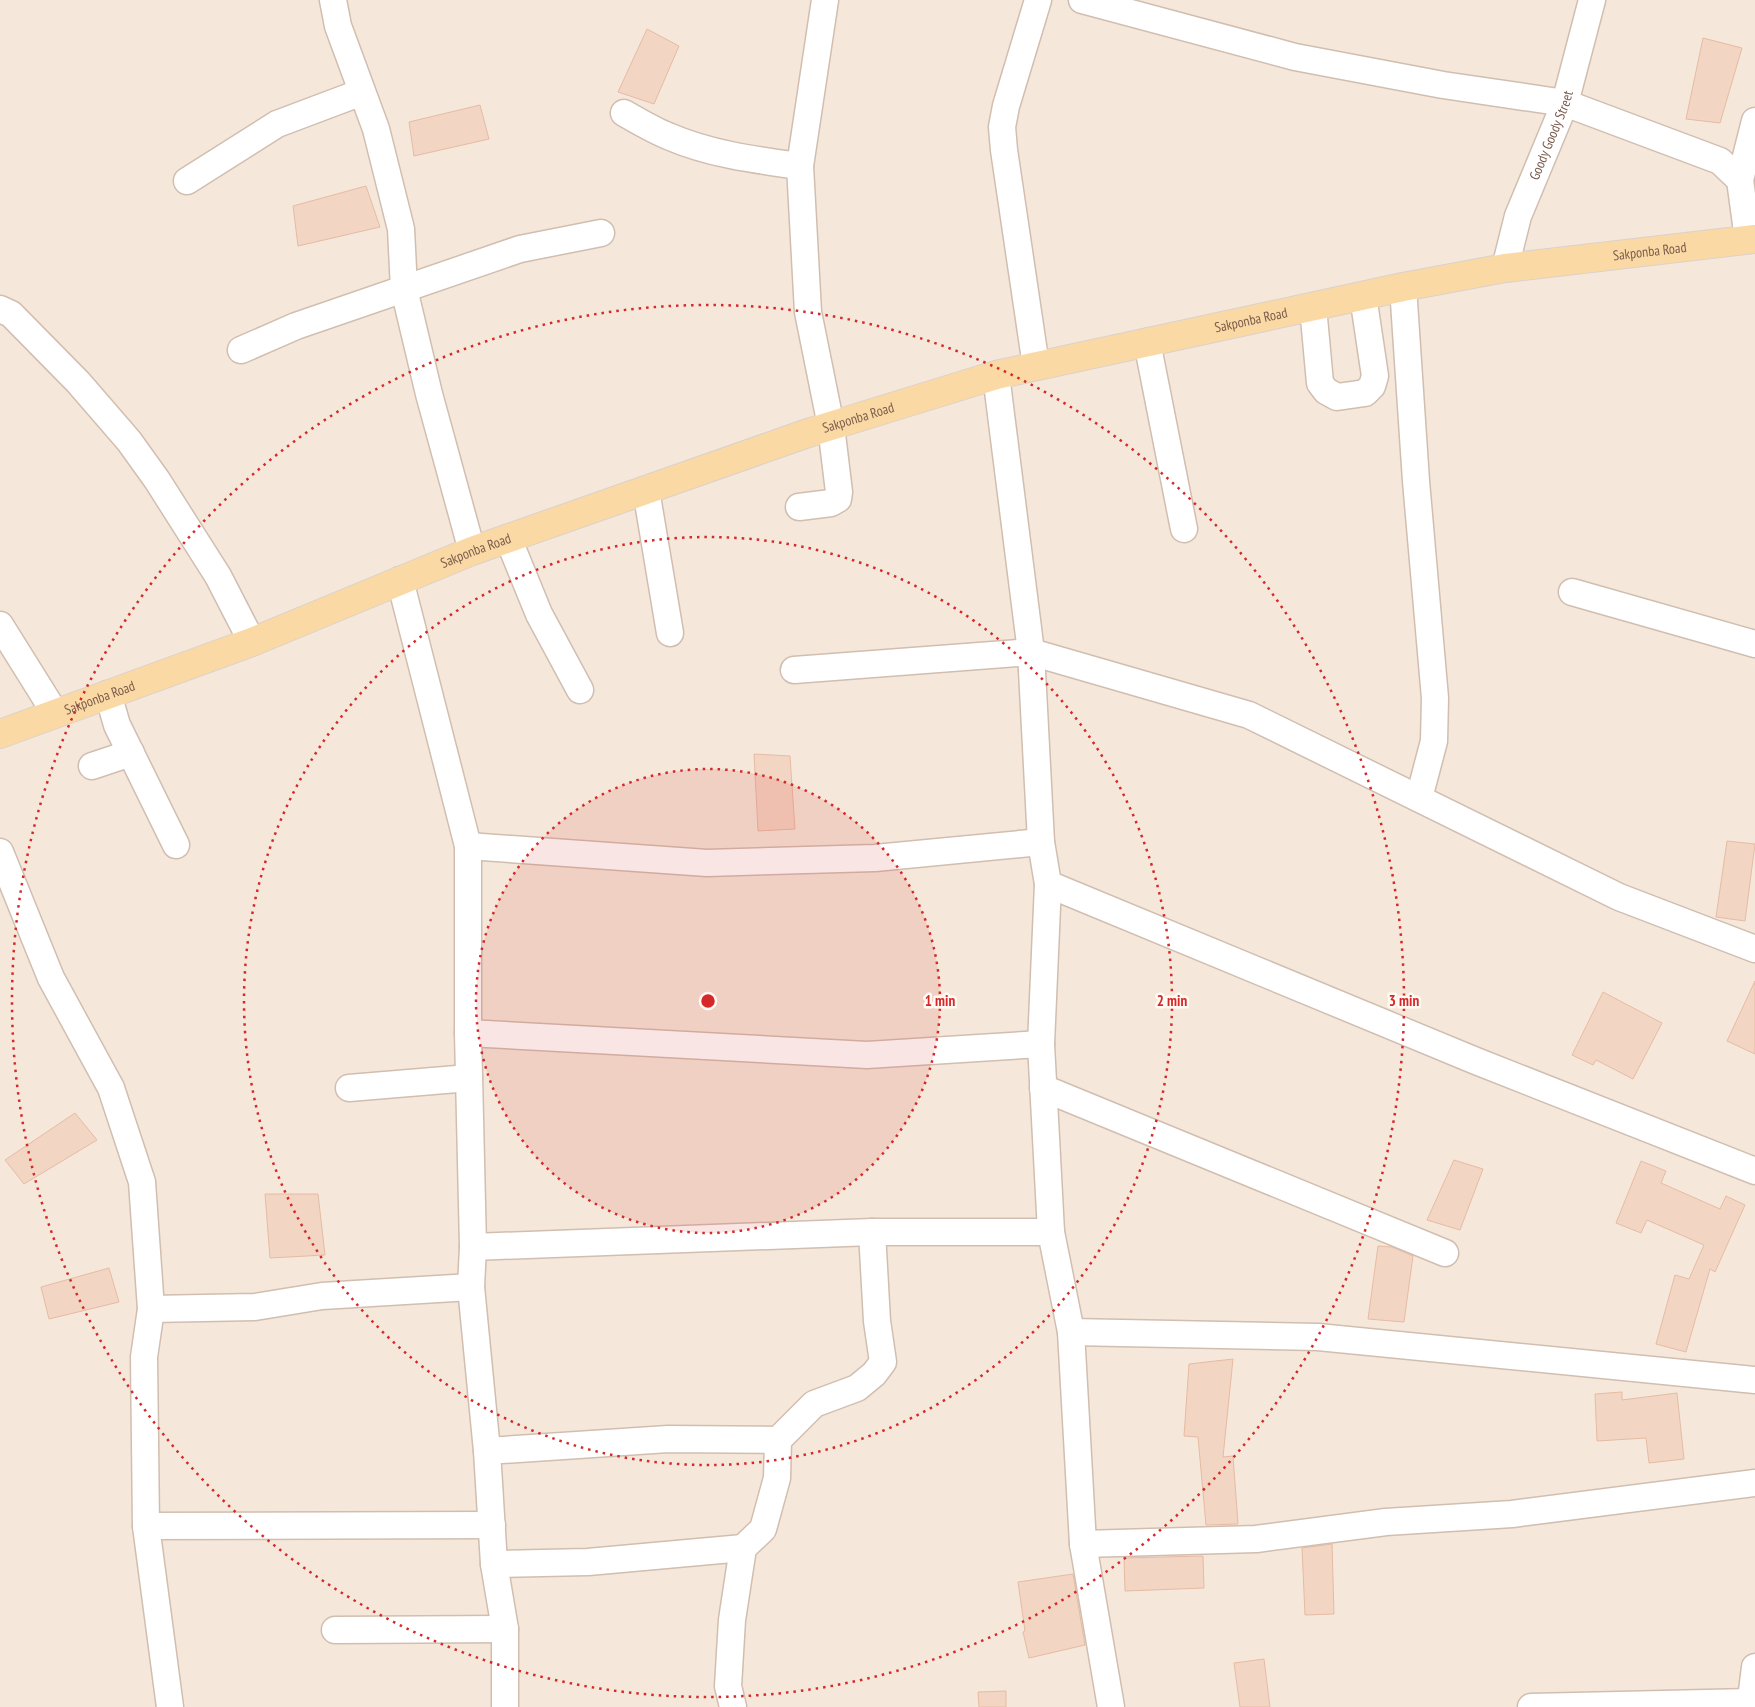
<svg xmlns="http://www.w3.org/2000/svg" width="1755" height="1707" font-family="'PT Sans Narrow',sans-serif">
  <rect width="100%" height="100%" fill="#fdf6ec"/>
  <path fill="#f5e8da" d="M 0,0 L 1755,0 L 1755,1707 L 0,1707 Z"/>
  <path fill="#f3d5c3" stroke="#e6bba3" d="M 647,29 L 679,46 L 654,104 L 618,92 Z
    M 1703,38 L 1742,48 L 1720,123 L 1686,119 Z
    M 480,105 L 489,139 L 414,156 L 409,122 Z
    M 366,186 L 380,227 L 298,246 L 293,206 Z
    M 754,754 L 790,756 L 795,829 L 758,831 Z
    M 1727,841 L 1755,844 L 1745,921 L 1716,917 Z
    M 1755,981 L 1755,1054 L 1727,1041 Z
    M 1603,992 L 1662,1023 L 1633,1079 L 1596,1060 L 1593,1065 L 1572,1055 Z
    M 75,1113 L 97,1140 L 24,1184 L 5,1160 Z
    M 1454,1160 L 1483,1169 L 1460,1230 L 1427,1220 Z
    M 1641,1161 L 1666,1171 L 1661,1183 L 1720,1209 L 1726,1196 L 1745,1205 L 1715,1272 L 1710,1269 L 1686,1352 L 1656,1344 L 1675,1275 L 1689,1279 L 1704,1245 L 1647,1220 L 1641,1233 L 1616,1223 Z
    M 265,1194 L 318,1194 L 325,1255 L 270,1258 Z
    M 1378,1246 L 1392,1247 L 1413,1256 L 1404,1322 L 1368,1319 Z
    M 109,1268 L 119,1302 L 49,1319 L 41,1287 Z
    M 1233,1359 L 1223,1457 L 1233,1456 L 1238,1524 L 1206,1525 L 1198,1437 L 1184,1436 L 1189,1364 Z
    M 1622,1392 L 1622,1400 L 1677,1393 L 1684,1459 L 1649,1463 L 1646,1438 L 1597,1441 L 1595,1394 Z
    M 1332,1544 L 1334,1614 L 1305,1615 L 1302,1548 Z
    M 1203,1556 L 1204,1588 L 1125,1591 L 1124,1558 Z
    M 1073,1574 L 1085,1645 L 1029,1658 L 1023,1632 L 1025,1631 L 1018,1582 Z
    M 1264,1659 L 1270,1707 L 1240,1707 L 1234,1663 Z
    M 1006,1691 L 1006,1707 L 979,1707 L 978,1692 Z"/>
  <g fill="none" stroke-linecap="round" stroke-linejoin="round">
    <g stroke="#d1beb0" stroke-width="29">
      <g id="minor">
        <path d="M 333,0 L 338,26 L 376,129 L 401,229 L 404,289 L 429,394 L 472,551"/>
        <path d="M 1082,0 L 1295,57 L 1443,85 L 1565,103 L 1720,161 L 1740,180 L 1748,239"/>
        <path d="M 624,113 C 638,121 653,130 668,136 C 709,154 755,160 800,166"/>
        <path d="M 1740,180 L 1755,121"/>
        <path d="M 187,181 L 277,124 L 362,92"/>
        <path id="s1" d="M 1505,268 L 1518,216 L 1565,103 L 1592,0"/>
        <path d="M 1403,287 L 1416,481 L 1435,698 L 1434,741 L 1419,798"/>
        <path d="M 1313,307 L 1320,383 L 1326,391 L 1337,397 L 1365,393 L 1372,386 L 1375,376 L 1363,296"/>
        <path d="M 0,309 L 11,314 L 78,382 L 129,441 L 157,480 L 218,576 L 252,642"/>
        <path d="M 1147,342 L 1184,529"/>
        <path d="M 241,350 L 296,326 L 520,249 L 601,233"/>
        <path d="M 1036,366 L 1004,150 L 1002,127 L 1006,106 L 1038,0"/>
        <path d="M 996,375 L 1031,652 L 1041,842 L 1048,884 L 1041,1044 L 1051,1232 L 1071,1332 L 1083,1544 L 1111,1707"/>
        <path d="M 646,490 L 670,633"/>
        <path d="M 799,507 L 831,503 L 838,499 L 839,492 L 831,426 L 808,312 L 800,166 L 825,0"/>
        <path d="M 508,538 L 539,614 L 580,690"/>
        <path d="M 400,580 L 468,846 L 468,1033 L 473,1247 L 471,1287 L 487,1451 L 494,1564 L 505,1629 L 505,1707"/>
        <path d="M 1572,592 L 1755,644"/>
        <path d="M 0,625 L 55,713"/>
        <path d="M 794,670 L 1031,652 L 1249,715 L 1619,897 L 1755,949"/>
        <path d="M 108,694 L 117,725 L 176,845"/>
        <path d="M 92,766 L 131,753"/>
        <path d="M 468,846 L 707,863 L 875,858 L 1041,842"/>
        <path d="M 0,852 L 51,978 L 111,1088 L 142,1182 L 151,1309 L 144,1357 L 146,1526 L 170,1707"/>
        <path d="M 1048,884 L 1476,1061 L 1755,1171"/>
        <path d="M 468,1033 L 867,1055 L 1041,1044"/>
        <path d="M 349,1088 L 469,1078"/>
        <path d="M 1043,1088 L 1445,1253"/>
        <path d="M 473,1247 L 872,1232 L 1051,1232"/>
        <path d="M 151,1309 L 255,1307 L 322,1296 L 471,1287"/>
        <path d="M 1071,1332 L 1318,1337 L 1755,1380"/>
        <path d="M 487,1451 L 668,1439 L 778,1440"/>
        <path d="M 146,1526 L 492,1525"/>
        <path d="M 1083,1544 L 1256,1539 L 1386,1522 L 1512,1514 L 1755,1483"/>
        <path d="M 494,1564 L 588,1562 L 743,1548"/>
        <path d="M 335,1630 L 505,1629"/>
        <path d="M 733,1707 L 728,1686 L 732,1620 L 743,1548 L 763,1529 L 777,1478 L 778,1440 L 814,1404 L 857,1388 L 874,1374 L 883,1362 L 877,1321 L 872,1232"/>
        <path d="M 1531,1707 L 1750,1702"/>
        <path d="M 1750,1707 L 1755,1667"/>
      </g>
    </g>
    <g stroke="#dad1cd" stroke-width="30">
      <g id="major">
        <path id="s2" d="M 0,734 L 252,642 L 472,551 L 811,432 L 996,375 L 1403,287 L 1505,268 L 1755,239"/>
      </g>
    </g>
    <use href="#minor" stroke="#fff" stroke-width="26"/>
    <use href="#major" stroke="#fbd9a5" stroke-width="28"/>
  </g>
  <circle cx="708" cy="1001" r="232" fill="#d62828" fill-opacity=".12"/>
  <g fill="none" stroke="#d62828" stroke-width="2.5" stroke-dasharray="2.5 5">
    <circle cx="708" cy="1001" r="232"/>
    <circle cx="708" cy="1001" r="464"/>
    <circle cx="708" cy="1001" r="696"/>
  </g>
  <g text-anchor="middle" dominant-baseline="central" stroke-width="5" stroke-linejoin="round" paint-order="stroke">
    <g font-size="14" fill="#7a5c4d" stroke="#fffaf3">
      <text stroke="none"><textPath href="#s1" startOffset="141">Goody Goody Street</textPath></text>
      <text stroke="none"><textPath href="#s2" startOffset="1725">Sakponba Road</textPath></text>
      <text stroke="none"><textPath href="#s2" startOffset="1320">Sakponba Road</textPath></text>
      <text stroke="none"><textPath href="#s2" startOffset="915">Sakponba Road</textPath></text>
      <text stroke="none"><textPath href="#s2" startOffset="510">Sakponba Road</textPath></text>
      <text stroke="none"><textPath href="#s2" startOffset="106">Sakponba Road</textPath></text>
    </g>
  </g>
  <circle cx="708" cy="1001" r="8" fill="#d62828" stroke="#fffaf3" stroke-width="2.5"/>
  <g font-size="15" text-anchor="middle" font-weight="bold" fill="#d62828" stroke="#fffaf3" stroke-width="5" stroke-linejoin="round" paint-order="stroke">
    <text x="940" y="1006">1 min</text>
    <text x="1172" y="1006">2 min</text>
    <text x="1404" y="1006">3 min</text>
  </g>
</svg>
